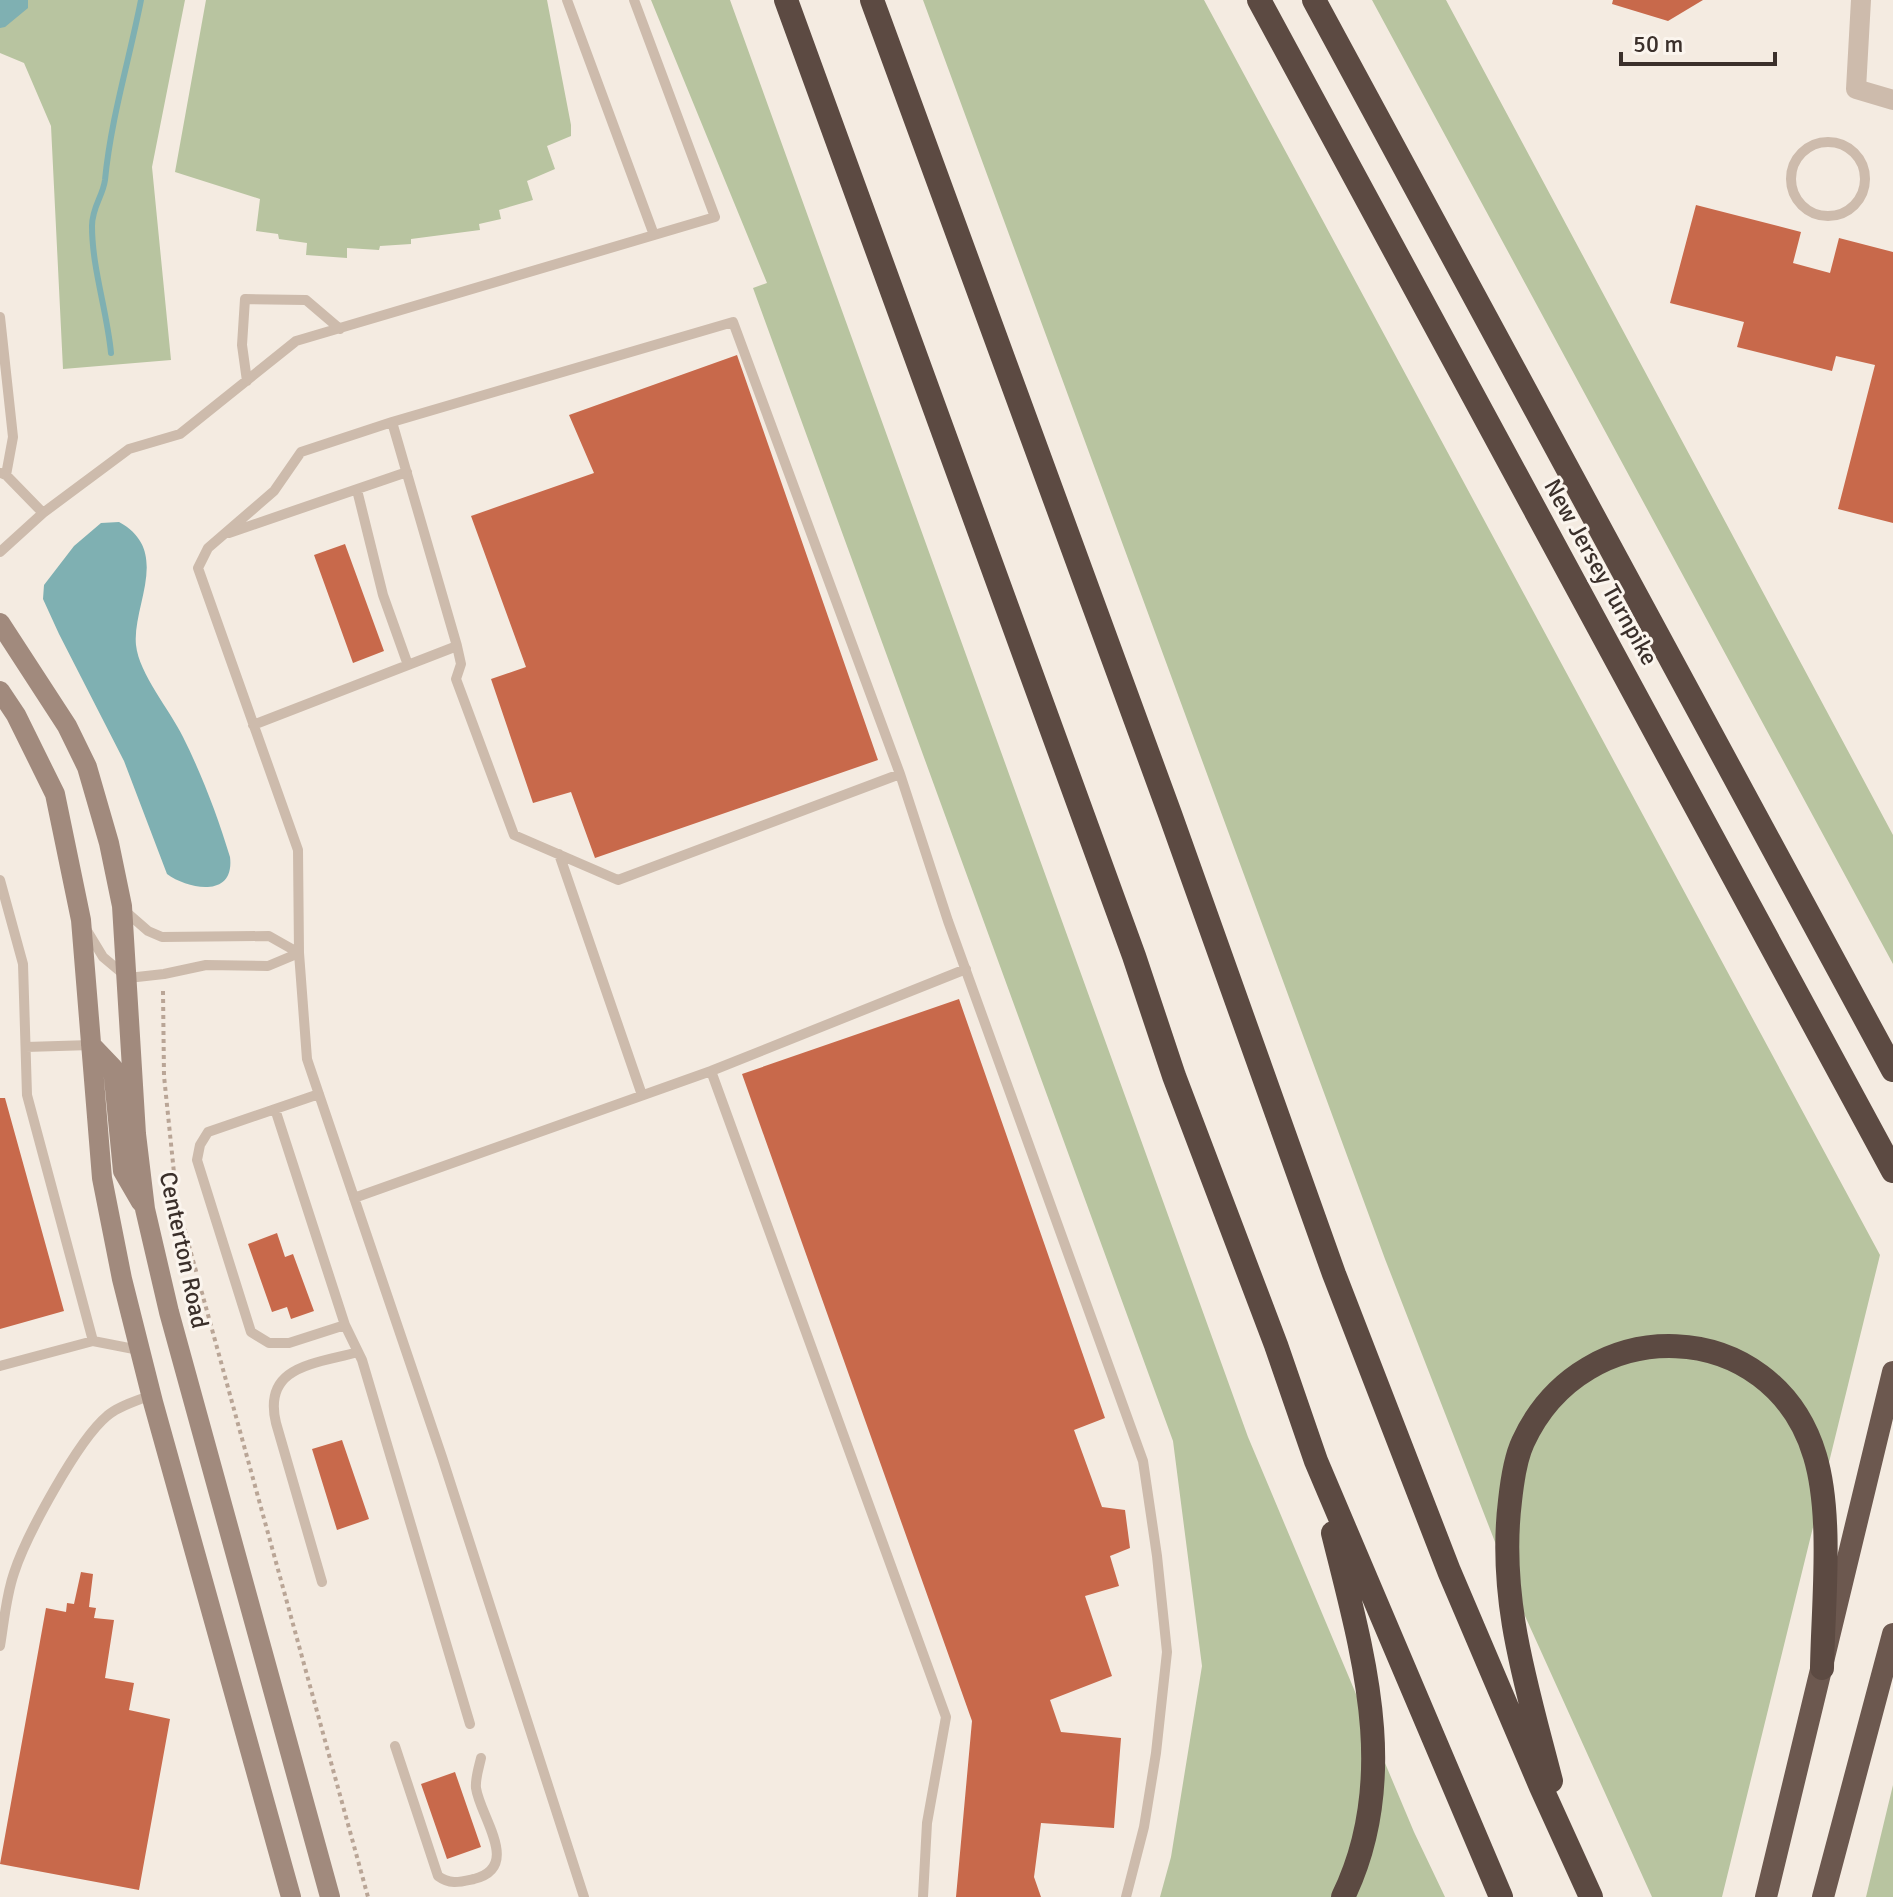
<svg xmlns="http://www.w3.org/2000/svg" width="1893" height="1897" font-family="Signika,sans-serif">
  <rect width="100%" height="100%" fill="#f4ebe1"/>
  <path fill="#b8c4a0" d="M 0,0 L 185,0 L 152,167 L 171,360 L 63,369 L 51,126 L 24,63 L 0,53 Z
    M 206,0 L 547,0 L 571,125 L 571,136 L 547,146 L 555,169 L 527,181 L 533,200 L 499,210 L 501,219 L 479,224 L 480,230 L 411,239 L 411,244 L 380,246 L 379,250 L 347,248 L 347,258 L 306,255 L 307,243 L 279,239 L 278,234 L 256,231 L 260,199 L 175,172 Z
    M 651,0 L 730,0 L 1248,1437 L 1414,1832 L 1445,1897 L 1160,1897 L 1171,1857 L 1202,1666 L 1173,1441 L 753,288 L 767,283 Z
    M 923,0 L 1204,0 L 1880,1255 L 1722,1897 L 1652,1897 L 1516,1596 L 1385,1259 Z
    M 1372,0 L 1446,0 L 1893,835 L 1893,964 Z
    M 1893,1785 L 1893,1897 L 1866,1897 Z"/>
  <path fill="#7fb0b2" d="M 0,0 L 28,0 L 28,8 L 5,27 L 0,28 Z
    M 119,522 C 172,551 132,605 136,645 C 139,674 170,710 183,737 C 202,775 218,817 230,857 C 235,898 189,890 167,874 L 124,761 L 59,634 L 43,599 L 44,585 L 74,546 L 101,523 Z"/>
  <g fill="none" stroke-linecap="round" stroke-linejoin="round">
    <path stroke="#7fb0b2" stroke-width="6" d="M 111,353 C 107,311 92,268 92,226 C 92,207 103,196 105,180 C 111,118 129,61 141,0"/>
  </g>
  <path fill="#c8694b" d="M 1613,0 L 1703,0 L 1668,21 L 1612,4 Z
    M 1696,205 L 1801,232 L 1793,263 L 1830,273 L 1839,238 L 1893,252 L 1893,523 L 1838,509 L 1875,365 L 1836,356 L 1832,371 L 1737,347 L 1744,322 L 1670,303 Z
    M 737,355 L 878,760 L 595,858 L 571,792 L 533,803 L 491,679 L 526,667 L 471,516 L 594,473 L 569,415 Z
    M 345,544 L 384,651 L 353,663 L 314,555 Z
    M 959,999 L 1105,1418 L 1074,1430 L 1102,1507 L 1125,1510 L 1130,1548 L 1110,1556 L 1119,1586 L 1085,1596 L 1112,1676 L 1050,1700 L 1061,1732 L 1121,1738 L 1114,1828 L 1041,1823 L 1034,1877 L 1041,1897 L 956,1897 L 972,1721 L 742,1074 Z
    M 0,1098 L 5,1098 L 64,1311 L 0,1329 Z
    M 277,1233 L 285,1257 L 293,1254 L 314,1311 L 291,1319 L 287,1307 L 272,1312 L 248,1244 Z
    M 342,1440 L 369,1519 L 337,1530 L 312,1449 Z
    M 81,1572 L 93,1574 L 89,1607 L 96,1608 L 94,1618 L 114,1620 L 105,1678 L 134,1683 L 129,1710 L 170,1719 L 139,1890 L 0,1864 L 46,1608 L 66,1612 L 67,1603 L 74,1604 Z
    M 455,1772 L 481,1847 L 447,1859 L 421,1784 Z"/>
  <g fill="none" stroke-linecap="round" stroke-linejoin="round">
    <path stroke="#b9a596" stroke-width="4" stroke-dasharray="4 4" stroke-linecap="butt" d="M 163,991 L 164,1076 L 177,1202 L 368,1897"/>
    <path stroke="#cdbbac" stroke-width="10" d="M 567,0 L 654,235
      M1791 179a37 37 0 1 1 74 0a37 37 0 1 1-74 0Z
      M 0,317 L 13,437 L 6,475
      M 247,381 L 242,345 L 245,299 L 306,300 L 340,329
      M 392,422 L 733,322 L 900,774 L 948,921 L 1143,1461 L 1157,1556 L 1167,1652 L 1156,1753 L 1144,1827 L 1126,1897
      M 1,473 L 6,475 L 43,513
      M 357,490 L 383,595 L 408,665
      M 229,533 L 407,472
      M 0,552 L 43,513 L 129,449 L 180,434 L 296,341 L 715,217 L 634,0
      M 253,725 L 457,646
      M 559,854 L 642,1095
      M 0,880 L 23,964 L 27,1095 L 93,1341 L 0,1366
      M 86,929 L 103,957 L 128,978 L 164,974 L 206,965 L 268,966 L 299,953 L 269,936 L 162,937 L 148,931 L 125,911
      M 26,1047 L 91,1045
      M 711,1071 L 946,1717 L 927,1823 L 923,1897
      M 319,1094 L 208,1132 L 200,1145 L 197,1160 L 251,1332 L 269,1343 L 289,1343 L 345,1325
      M 275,1109 L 345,1325 L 362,1360 L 470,1724
      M 354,1198 L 711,1071 L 966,969
      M 93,1341 L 139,1350
      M 322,1582 L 276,1423 C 262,1365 316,1364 358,1352
      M 0,1646 C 4,1622 6,1596 14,1573 C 26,1536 78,1440 107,1416 C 118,1406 137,1401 151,1395
      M 395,1746 L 438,1876 C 450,1885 460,1882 474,1879 C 522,1867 480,1817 476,1788 C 475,1779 479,1767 481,1758
      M 584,1897 L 442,1457 L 307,1059 L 299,953 L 298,850 L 198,568 L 208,548 L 274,491 L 301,452 L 392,422 L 457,646 L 461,664 L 456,679 L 514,835 L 618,880 L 900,774"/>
    <path stroke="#cdbbac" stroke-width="20" d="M 1861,0 L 1856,89 L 1893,100"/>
    <path stroke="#a18a7d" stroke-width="20" d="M 0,623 L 67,726 L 87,767 L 109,843 L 122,906 L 136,1134 L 145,1209 L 169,1312 L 330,1897
      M 0,691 L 16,715 L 55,794 L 81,920 L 102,1178 L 122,1279 L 153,1402 L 291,1897
      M 91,1045 L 113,1068 L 123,1171 L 141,1202"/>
    <path stroke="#6c584f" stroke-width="22" d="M 1766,1897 L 1893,1372
      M 1823,1897 L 1893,1634"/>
    <path stroke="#5c4a42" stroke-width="24" d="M 786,0 L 1134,956 L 1174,1076 L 1276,1345 L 1316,1461 L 1501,1897
      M 872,0 L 1170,814 L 1334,1274 L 1449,1571 L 1541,1787 L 1591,1897
      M 1259,0 L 1893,1171
      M 1314,0 L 1893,1070
      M 1333,1533 C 1363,1654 1401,1778 1343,1897
      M 1551,1781 C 1527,1687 1498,1599 1510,1501 C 1512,1482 1515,1459 1523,1442 C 1584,1309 1773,1315 1815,1456 C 1833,1516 1823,1604 1822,1668"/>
  </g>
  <g text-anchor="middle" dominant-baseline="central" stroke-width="6" stroke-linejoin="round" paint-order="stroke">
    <g font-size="24" fill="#3b302b" stroke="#fbf5ee">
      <text transform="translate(1601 572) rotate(61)">New Jersey Turnpike</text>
      <text transform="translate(184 1250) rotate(78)">Centerton Road</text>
    </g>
  </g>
  <path d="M1621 52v12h154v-12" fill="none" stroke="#3b302b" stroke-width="4"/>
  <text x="1633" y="52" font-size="24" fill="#3b302b" stroke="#fbf5ee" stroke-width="6" paint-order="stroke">50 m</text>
</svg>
